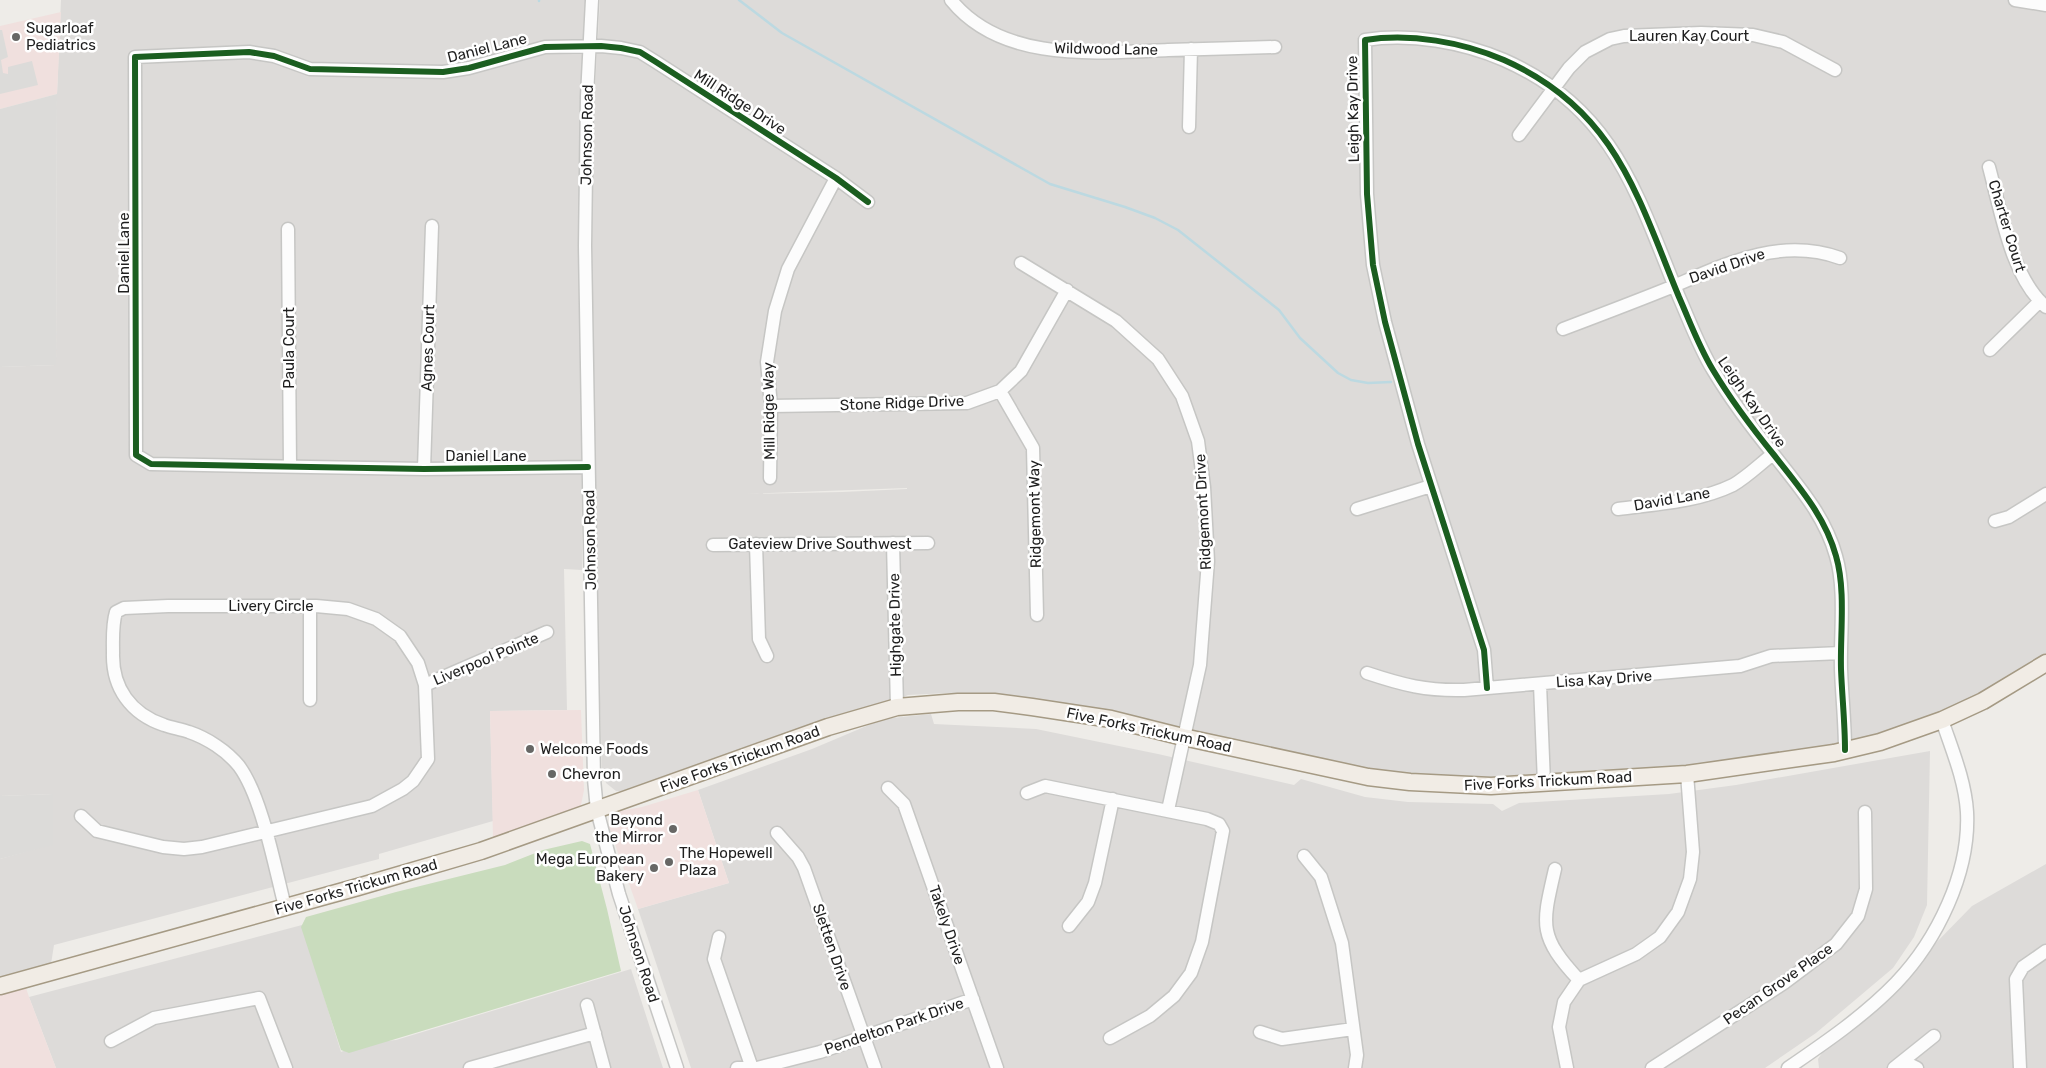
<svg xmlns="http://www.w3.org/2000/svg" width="2046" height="1068" font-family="Rubik,sans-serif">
  <rect width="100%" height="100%" fill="#eeece8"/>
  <path fill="#dddbd9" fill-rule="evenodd" d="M 61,0 L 586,0 L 581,92 L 582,570 L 564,569 L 567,710 L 490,711 L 493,821 L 379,854 L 379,859 L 54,945 L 51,964 L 0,977 L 0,859 L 53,844 L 53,794 L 0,796 L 0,367 L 56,365 L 57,94 Z
    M 600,0 L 2046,0 L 2046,658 L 1986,694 L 1923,721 L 1819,752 L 1740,764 L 1479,782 L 1408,779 L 1018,701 L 995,693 L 947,693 L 908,695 L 880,707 L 627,792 L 616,791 L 606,783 L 602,770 L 593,469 L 590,175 ZM 907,489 L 842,492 L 745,494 L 907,488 Z
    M 931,714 L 934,724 L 1036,729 L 1158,754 L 1294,785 L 1301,779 L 1365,797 L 1408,802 L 1493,804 L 1502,811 L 1519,803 L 1669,794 L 1736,785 L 1930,751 L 1927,905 L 1914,937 L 1893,968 L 1816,1033 L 1765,1068 L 691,1068 L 638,909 L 729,883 L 698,790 L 812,749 L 883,719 Z
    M 2046,864 L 2046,1068 L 1819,1068 L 1818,1059 L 1822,1053 L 1873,1013 L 1891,997 L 1929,950 L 1972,906 Z
    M 302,925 L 341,1052 L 363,1043 L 396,1040 L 631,969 L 663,1068 L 56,1068 L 29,997 Z"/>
  <path fill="#f0e0de" d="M 61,12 L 57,94 L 0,109 L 0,26 Z
    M 581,710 L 584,790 L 581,805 L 576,809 L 544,822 L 493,838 L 490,711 Z
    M 698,790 L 729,883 L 638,909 L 609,827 L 613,816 L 620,811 L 642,807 Z
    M 25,985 L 29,997 L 56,1068 L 0,1068 L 0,992 Z"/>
  <path fill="#dcdbd9" d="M 0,30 L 2,30 L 8,57 L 1,60 L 3,73 L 8,74 L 8,67 L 32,61 L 38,85 L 0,94 Z
    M 57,94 L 56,365 L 0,367 L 0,109 Z
    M 53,794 L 53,845 L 0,859 L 0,796 Z"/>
  <path fill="#c9dcbd" d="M 582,841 L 590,844 L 607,909 L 621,971 L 349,1053 L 341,1050 L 301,927 L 306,917 L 396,892 L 505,865 L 543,850 Z"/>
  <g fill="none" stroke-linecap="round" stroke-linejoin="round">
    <path stroke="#bcd9e1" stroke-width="2.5" d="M 739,0 L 782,33 L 1050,184 L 1125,207 L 1155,218 L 1178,230 L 1279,310 L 1300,338 L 1338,373 L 1351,380 L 1368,383 L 1391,382
      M 539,1 L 539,0"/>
    <g stroke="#c6c6c4" stroke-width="15">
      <path id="minor" d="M 592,0 L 587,96 L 585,246 L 594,779 L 597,810 L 619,894 L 677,1068
        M 951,0 C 1002,63 1096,53 1168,50 C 1204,49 1239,48 1275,47
        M 2015,0 L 2046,5
        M 1189,127 L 1191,49
        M 1519,135 L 1569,68 L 1585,52 L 1610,39 L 1624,36 L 1701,33 L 1753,35 L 1783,42 L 1835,70
        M 1989,167 C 2001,211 2011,277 2046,307
        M 288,229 L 290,466
        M 1021,263 L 1116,321 L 1158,359 L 1182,396 L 1198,441 L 1204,487 L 1208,561 L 1200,665 L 1168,810
        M 1563,329 C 1600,315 1637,301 1674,286 C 1727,263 1781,237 1840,258
        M 1990,350 L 2040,301
        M 1000,391 L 1033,448 L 1037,615
        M 771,406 L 967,403 L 1000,391 L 1021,371 L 1067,290
        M 588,467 L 424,469 L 151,464 L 136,455 L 135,57 L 249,52 L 274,56 L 310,69 L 443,72 L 469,68 L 545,47 L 601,46 L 621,48 L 640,52 L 656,62 L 836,178 L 868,202
        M 424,469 L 432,226
        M 770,478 L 771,406 L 767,362 L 775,311 L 788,269 L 836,178
        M 1357,509 L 1431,486
        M 1618,509 C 1656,504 1698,502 1733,485 C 1747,477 1760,464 1773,454
        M 1995,521 L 2009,517 L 2046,494
        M 893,543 L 897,707
        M 756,544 L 759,639 L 767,656
        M 713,545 L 928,543
        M 310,606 L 310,700
        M 1367,673 C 1403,685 1426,691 1464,690 L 1740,666 L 1771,656 L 1841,653
        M 1540,684 L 1544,783
        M 425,685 L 547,632
        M 1487,688 L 1484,650 L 1418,444 L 1385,322 L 1373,265 L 1367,194 L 1365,40 C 1411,33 1462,42 1504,60 C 1615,109 1637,195 1679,297 C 1690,322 1699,347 1713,370 C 1731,400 1752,428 1774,455 C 1799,487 1825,516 1836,556 C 1846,590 1840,634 1841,669 C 1842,696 1845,723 1845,750
        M 888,788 L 904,804 L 997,1068
        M 1027,793 L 1045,786 L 1207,819 L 1219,824 L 1223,831 L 1202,942 L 1191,973 L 1174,996 L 1150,1016 L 1110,1038
        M 81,816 L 97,831 L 163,847 L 184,849 L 202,847 L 372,806 L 403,789 L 413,781 L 428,759 L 425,685 L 418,663 L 400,636 L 376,619 L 348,609 L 316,606 L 168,606 L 124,608 L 116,612 C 112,625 113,639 113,653 C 112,688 131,714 164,725 C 172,728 181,729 189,732 C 207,738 227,751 239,766 C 262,797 275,868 285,907
        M 777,833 L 798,857 L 804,868 L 875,1068
        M 1304,856 L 1321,877 L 1342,943 L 1357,1055 L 1355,1068
        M 1555,869 C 1542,925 1538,936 1579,980
        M 1069,926 L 1088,902 L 1095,883 L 1113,799
        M 719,937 L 714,959 L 752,1068
        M 587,1005 L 604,1068
        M 1260,1032 L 1282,1039 L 1353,1029
        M 111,1041 L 154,1018 L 259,998 L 286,1068
        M 1903,1061 L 1917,1068
        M 470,1068 L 595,1033
        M 737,1068 L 744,1068
        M 757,1068 L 820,1052 L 973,999
        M 1567,1068 L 1559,1027 L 1564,1002 L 1579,980 L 1636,954 L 1660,937 L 1678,912 L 1690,879 L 1693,852 L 1687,774
        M 1652,1068 L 1784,983 L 1836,944 L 1858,916 L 1866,889 L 1865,812
        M 1788,1068 C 1826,1042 1864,1016 1896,983 C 1937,940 1970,873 1967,812 C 1965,780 1952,750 1942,720
        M 1894,1068 L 1934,1036
        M 2020,1068 L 2016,979 L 2023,967 L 2046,951"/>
    </g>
    <g stroke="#a59a84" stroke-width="19">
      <path id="major" d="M 0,986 L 358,887 L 481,851 L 828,727 L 897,707 L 958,702 L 994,702 L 1032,707 L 1111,719 L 1183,737 L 1368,777 L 1410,782 L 1491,786 L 1687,774 L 1834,753 L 1880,742 L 1942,720 L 1983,701 L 2046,663"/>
    </g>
    <use href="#minor" stroke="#fcfcfc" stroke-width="12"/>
    <use href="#major" stroke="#f1ece5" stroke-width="16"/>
    <g stroke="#fff" stroke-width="9">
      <path id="cycleway" d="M 588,467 L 424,469 L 151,464 L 136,455 L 135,57 L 249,52 L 274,56 L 310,69 L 443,72 L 469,68 L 545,47 L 601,46 L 621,48 L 640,52 L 656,62 L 836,178 L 868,202
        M 1487,688 L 1484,650 L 1418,444 L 1385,322 L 1373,265 L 1367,194 L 1365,40 C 1411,33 1462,42 1504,60 C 1615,109 1637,195 1679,297 C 1690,322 1699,347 1713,370 C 1731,400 1752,428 1774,455 C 1799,487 1825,516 1836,556 C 1846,590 1840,634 1841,669 C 1842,696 1845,723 1845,750"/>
    </g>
    <use href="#cycleway" stroke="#1b5e20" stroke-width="6"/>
  </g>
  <g fill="#676765" stroke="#fff" stroke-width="2">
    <circle cx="16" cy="37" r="5"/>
    <circle cx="530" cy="749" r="5"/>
    <circle cx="552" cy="774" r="5"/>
    <circle cx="673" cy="829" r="5"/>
    <circle cx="669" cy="862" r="5"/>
    <circle cx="654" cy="868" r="5"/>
  </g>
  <g text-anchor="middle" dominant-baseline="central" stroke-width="5" stroke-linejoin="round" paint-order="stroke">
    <g font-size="15" fill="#1f1f1f" stroke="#fff" text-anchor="start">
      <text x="26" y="28">Sugarloaf<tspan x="26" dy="17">Pediatrics</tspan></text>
      <text x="540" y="749">Welcome Foods</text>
      <text x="562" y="774">Chevron</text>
      <text x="663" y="820" text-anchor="end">Beyond<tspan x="663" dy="17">the Mirror</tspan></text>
      <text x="679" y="853">The Hopewell<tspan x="679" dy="17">Plaza</tspan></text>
      <text x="644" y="859" text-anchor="end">Mega European<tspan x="644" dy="17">Bakery</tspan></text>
    </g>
    <g font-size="15" fill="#1f1f1f" stroke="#fff">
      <text x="1689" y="36">Lauren Kay Court</text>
      <text transform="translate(487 48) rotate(-14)">Daniel Lane</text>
      <text transform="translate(1106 49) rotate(1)">Wildwood Lane</text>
      <text transform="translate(740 102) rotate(33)">Mill Ridge Drive</text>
      <text transform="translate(1353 109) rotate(-91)">Leigh Kay Drive</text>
      <text transform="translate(587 135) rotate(-89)">Johnson Road</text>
      <text transform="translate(2007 226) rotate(73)">Charter Court</text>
      <text transform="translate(124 253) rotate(-90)">Daniel Lane</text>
      <text transform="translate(1727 266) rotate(-19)">David Drive</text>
      <text transform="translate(289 348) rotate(-90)">Paula Court</text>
      <text transform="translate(428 348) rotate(-88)">Agnes Court</text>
      <text transform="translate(1752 402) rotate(55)">Leigh Kay Drive</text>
      <text transform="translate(902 403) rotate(-2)">Stone Ridge Drive</text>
      <text transform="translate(769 411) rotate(-91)">Mill Ridge Way</text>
      <text x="486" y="456">Daniel Lane</text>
      <text transform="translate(1672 499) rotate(-10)">David Lane</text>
      <text transform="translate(1203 512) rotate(-93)">Ridgemont Drive</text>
      <text transform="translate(1035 514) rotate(-91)">Ridgemont Way</text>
      <text transform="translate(590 540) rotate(-91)">Johnson Road</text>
      <text x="820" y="544">Gateview Drive Southwest</text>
      <text x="271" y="606">Livery Circle</text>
      <text transform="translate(895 625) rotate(-91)">Highgate Drive</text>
      <text transform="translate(486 659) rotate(-23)">Liverpool Pointe</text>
      <text transform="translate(1604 679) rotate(-4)">Lisa Kay Drive</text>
      <text transform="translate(1149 730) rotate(12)">Five Forks Trickum Road</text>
      <text transform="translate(740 759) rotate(-20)">Five Forks Trickum Road</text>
      <text transform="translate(1548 781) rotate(-3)">Five Forks Trickum Road</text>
      <text transform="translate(356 887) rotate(-16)">Five Forks Trickum Road</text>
      <text transform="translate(947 925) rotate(71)">Takely Drive</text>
      <text transform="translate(832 947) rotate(71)">Sletten Drive</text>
      <text transform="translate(639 954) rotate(72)">Johnson Road</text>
      <text transform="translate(1778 984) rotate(-35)">Pecan Grove Place</text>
      <text transform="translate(894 1026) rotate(-19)">Pendelton Park Drive</text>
    </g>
  </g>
</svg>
